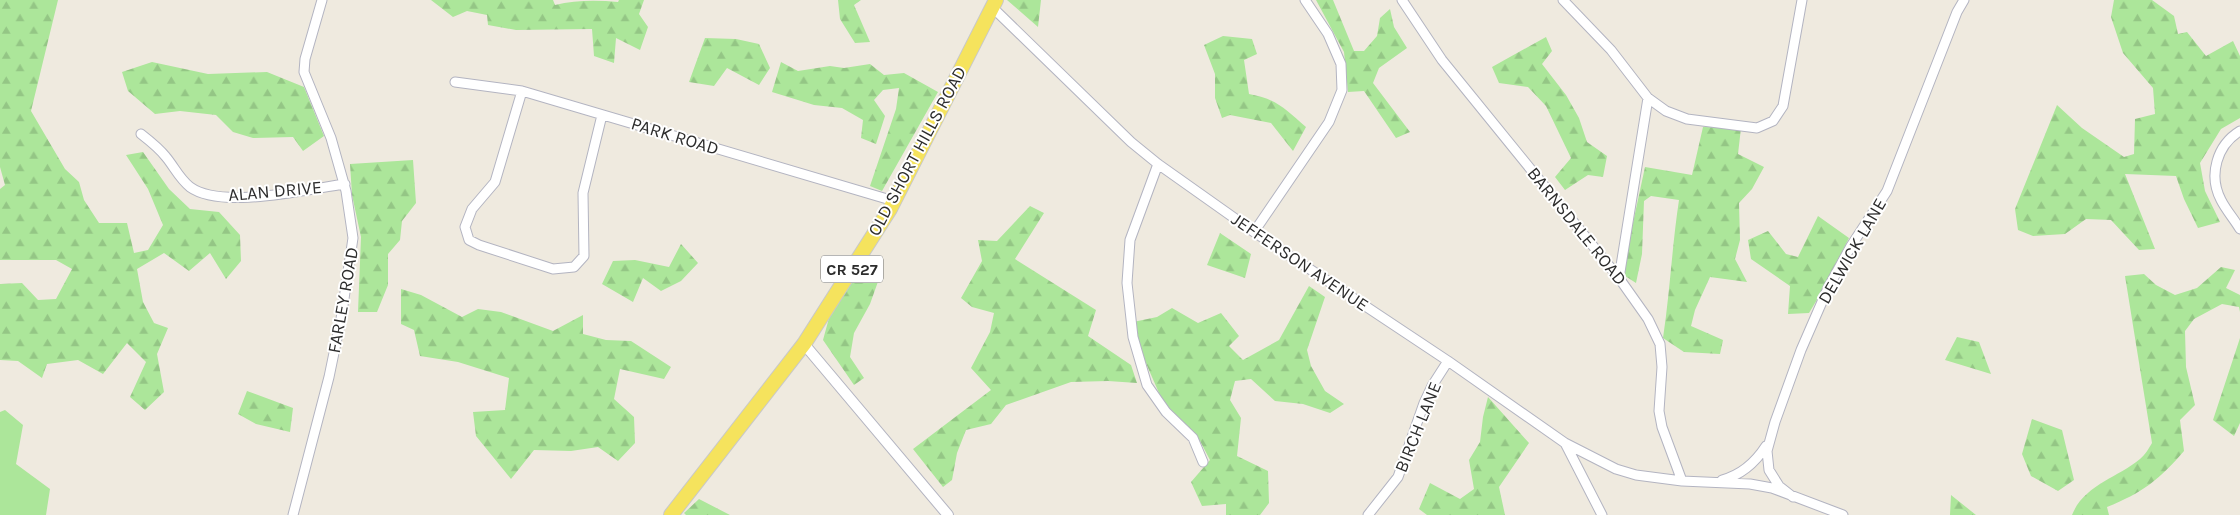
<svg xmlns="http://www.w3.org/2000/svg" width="2240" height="515" font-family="Karla,sans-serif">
  <defs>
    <pattern id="forest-firs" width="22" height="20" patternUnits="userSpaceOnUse" patternTransform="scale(1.25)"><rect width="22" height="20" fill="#ace69a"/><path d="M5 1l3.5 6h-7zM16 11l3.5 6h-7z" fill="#94c685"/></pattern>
  </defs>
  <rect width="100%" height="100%" fill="#efeadf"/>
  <path fill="#ace69a" d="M 5,410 L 23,425 L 16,464 L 50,489 L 46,515 L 0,515 L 0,412 Z"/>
  <path fill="url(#forest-firs)" d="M 0,0 L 58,0 L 31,111 L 65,169 L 79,182 L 84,200 L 99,223 L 127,223 L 134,253 L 148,250 L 163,225 L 148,189 L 126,155 L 143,152 L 169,189 L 190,209 L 219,212 L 240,235 L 241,261 L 226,279 L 210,253 L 189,271 L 164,253 L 137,269 L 143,302 L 154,323 L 168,328 L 157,354 L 164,392 L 145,410 L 130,397 L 146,362 L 127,343 L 103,374 L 78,360 L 47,364 L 42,378 L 18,361 L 0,360 L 0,284 L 22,283 L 38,300 L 56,299 L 72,269 L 56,260 L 0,260 L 0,189 L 5,185 L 0,167 Z
    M 431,0 L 553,0 L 555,5 C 575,0 597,0 618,2 L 619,0 L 644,0 L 639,14 L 648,27 L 640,50 L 616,38 L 614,63 L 594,56 L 592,29 L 516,30 L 488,25 L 487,15 L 467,11 L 453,17 Z
    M 838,0 L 861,0 L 854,5 L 870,42 L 855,43 L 840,19 Z
    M 1007,0 L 1041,0 L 1038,27 Z
    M 1316,0 L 1333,0 L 1354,51 L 1364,51 L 1377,36 L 1380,18 L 1390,9 L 1394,27 L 1407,48 L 1379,68 L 1373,83 L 1410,132 L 1396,138 L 1364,91 L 1348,92 L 1344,52 Z
    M 2114,0 L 2152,0 L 2174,16 L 2178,34 L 2187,32 L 2206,56 L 2233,41 L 2240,56 L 2240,118 L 2221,129 L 2200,163 L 2205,191 L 2220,222 L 2198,228 L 2184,199 L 2176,176 L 2125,174 L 2155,249 L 2139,250 L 2111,220 L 2086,219 L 2065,234 L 2033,236 L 2018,230 L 2015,209 L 2057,105 L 2082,128 L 2124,157 L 2134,154 L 2135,119 L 2155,114 L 2153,88 L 2123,53 L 2111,17 Z
    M 1223,36 L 1252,39 L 1257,54 L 1244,60 L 1249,94 C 1277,99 1285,109 1306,127 L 1293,151 L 1271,123 L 1230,115 L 1222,118 L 1215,98 L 1215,74 L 1204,45 Z
    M 1546,37 L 1552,51 L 1542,64 L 1566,95 L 1579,118 L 1587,142 L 1607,156 L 1603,177 L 1588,175 L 1565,190 L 1555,177 L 1571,158 L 1546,106 L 1528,87 L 1499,83 L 1492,67 Z
    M 705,38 L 736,39 L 759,44 L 770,68 L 759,85 L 727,68 L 714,86 L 689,82 Z
    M 152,62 L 208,74 L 267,72 L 304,87 L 324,136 L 303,151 L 293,137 L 253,138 L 233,132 L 216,115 L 180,111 L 155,114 L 128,91 L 122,72 Z
    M 781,62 L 798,71 L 830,66 L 844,68 L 870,64 L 884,75 L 904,73 L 938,92 L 882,191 L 870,186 L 896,109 L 899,88 L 883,90 L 874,100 L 885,116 L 876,144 L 861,138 L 863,120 L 842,108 L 814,105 L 772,92 Z
    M 1703,127 L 1741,128 L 1738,154 L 1764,167 L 1752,189 L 1739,203 L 1740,240 L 1735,259 L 1747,282 L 1710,277 L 1695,310 L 1691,326 L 1723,340 L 1720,354 L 1684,352 L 1663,338 C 1670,292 1672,246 1679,200 L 1651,196 L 1644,201 L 1642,254 L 1636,283 L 1622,274 L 1645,167 L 1692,175 Z
    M 413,160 L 416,203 L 402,221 L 400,240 L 388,254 L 388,285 L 377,312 L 358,312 L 361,237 L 352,195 L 350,164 Z
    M 1030,206 L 1044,213 L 1015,259 L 1096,310 L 1088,336 L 1131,365 L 1137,383 L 1108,381 L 1071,382 L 1006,405 L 991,424 L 966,430 L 957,453 L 952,480 L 943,487 L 913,449 L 991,390 L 971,368 L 990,332 L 994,313 L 972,307 L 961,298 L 982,261 L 978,240 L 997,241 Z
    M 1818,216 L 1849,238 L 1824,288 L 1809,313 L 1788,314 L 1790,286 L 1751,259 L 1748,240 L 1768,231 L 1786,254 L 1798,257 Z
    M 1220,233 L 1251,254 L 1245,278 L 1207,265 Z
    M 681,244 L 698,263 L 681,281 L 661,291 L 643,278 L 633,302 L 602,284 L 613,261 L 635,260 L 669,267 Z
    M 864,261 L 880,276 L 870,304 L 854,333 L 850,357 L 864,378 L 854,385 L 823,340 L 829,318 Z
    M 2221,267 L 2235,270 L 2226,288 L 2240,295 L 2240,312 L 2239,307 L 2222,304 L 2194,319 L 2185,331 L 2186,367 L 2195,405 L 2180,420 L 2184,451 C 2159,480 2142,493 2107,507 L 2109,515 L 2072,515 C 2084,485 2117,478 2140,459 C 2145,455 2149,448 2152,443 L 2125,276 L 2144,274 L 2156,285 L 2175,295 L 2197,288 Z
    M 1309,286 L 1325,297 L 1307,350 L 1311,366 L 1325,391 L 1344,404 L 1330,413 L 1303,404 L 1275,401 L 1251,379 L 1235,381 L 1230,400 L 1241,418 L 1237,456 L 1268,471 L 1269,503 L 1260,515 L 1226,515 L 1226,504 L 1202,506 L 1191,482 L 1210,460 L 1200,441 L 1166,409 L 1145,361 L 1133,322 L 1157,317 L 1172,308 L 1198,323 L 1221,313 L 1239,336 L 1229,346 L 1243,360 L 1279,340 Z
    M 401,289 L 421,295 L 462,317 L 478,309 L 501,312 L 553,331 L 583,315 L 583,334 L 606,340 L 631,341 L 671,367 L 664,379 L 620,369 L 614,399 L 634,417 L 635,443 L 618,461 L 598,447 L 571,451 L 534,450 L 511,479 L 476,436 L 473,412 L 505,410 L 509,378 L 458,362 L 420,356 L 414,330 L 401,324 Z
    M 1957,337 L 1979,342 L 1991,374 L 1945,360 Z
    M 2240,338 L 2240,423 L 2234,436 L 2213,420 Z
    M 247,391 L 293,408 L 290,432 L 256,424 L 238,414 Z
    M 1488,397 L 1529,443 L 1499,487 L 1505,515 L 1427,515 L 1419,509 L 1430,483 L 1460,499 L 1474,489 L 1469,460 L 1480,442 L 1483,417 Z
    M 2032,419 L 2062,430 L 2074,480 L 2058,491 L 2031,476 L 2022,454 Z
    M 1951,495 L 1976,515 L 1950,515 Z
    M 699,499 L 730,515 L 686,515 L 684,513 Z"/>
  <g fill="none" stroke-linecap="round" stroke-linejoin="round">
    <g stroke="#b3b4c1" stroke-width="11">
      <path id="minor" d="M 1402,0 L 1442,60 L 1619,278 L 1648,319 L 1660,344 L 1662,367 L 1659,411 L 1662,427 L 1682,481
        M 1563,0 L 1611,50 L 1648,98 L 1666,111 L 1687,119 L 1757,128 L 1773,121 L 1783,106 L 1802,0
        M 992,7 L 1131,142 L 1158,164 L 1254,232 L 1448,361 L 1565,443 L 1602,515
        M 455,82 L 522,91 L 894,201
        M 522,91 L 495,182 L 472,209 L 465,227 L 469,240 L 479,245 L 553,269 L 574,267 L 584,256 L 583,193 L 602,115
        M 2240,131 C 2217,145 2208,175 2221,200 C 2226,210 2234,219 2240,229
        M 141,134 C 150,141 159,148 166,157 C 175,168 179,178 190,187 C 222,210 307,189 345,184
        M 1158,164 L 1130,240 L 1127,283 L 1133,337 L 1147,385 L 1166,412 L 1193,438 L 1203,462
        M 1254,232 L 1329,122 L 1342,90 L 1341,64 L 1328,34 L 1305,0
        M 1619,278 L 1648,98
        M 1565,443 L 1616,469 L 1636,475 L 1682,481 L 1750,484 L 1772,488 L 1843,515
        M 1722,480 C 1741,475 1755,463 1766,446
        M 1793,497 L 1779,486 L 1769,470 L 1767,451 L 1775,422 L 1801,350 L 1828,288 L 1851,246 L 1887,191 L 1957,12 L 1964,0
        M 293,515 L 329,377 L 341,319 L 353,238 L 346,191 L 331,138 L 304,72 L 305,59 L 322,0
        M 1368,515 L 1398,477 L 1424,403 L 1432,386 L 1448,361"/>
    </g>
    <g stroke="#b3b4c1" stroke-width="12">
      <path id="tertiary" d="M 804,344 L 948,515"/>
    </g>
    <g stroke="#c8c8c8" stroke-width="16">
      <path id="primary" d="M 671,515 L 804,344 L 890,209 L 996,0"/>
    </g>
    <use href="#minor" stroke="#fff" stroke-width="9"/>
    <use href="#tertiary" stroke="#fff" stroke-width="10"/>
    <use href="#primary" stroke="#f5e35d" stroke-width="14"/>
  </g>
  <g text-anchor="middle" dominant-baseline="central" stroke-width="4" stroke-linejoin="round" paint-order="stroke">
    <rect fill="#fff" stroke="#6c6c6c" stroke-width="1" x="821" y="255.5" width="62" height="27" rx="4"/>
    <g font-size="16" font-weight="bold" fill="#2d2d2d">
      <text x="852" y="269">CR 527</text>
    </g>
    <g font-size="18" fill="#2d2d2d" stroke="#fff">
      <text transform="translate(675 136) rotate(17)">PARK ROAD</text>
      <text transform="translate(917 151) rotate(-62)">OLD SHORT HILLS ROAD</text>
      <text transform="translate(275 191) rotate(-5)">ALAN DRIVE</text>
      <text transform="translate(1577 226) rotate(51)">BARNSDALE ROAD</text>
      <text transform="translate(1852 251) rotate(-60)">DELWICK LANE</text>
      <text transform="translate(1300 262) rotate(34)">JEFFERSON AVENUE</text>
      <text transform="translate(343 300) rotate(-80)">FARLEY ROAD</text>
      <text transform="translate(1418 427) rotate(-68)">BIRCH LANE</text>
    </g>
  </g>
</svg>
